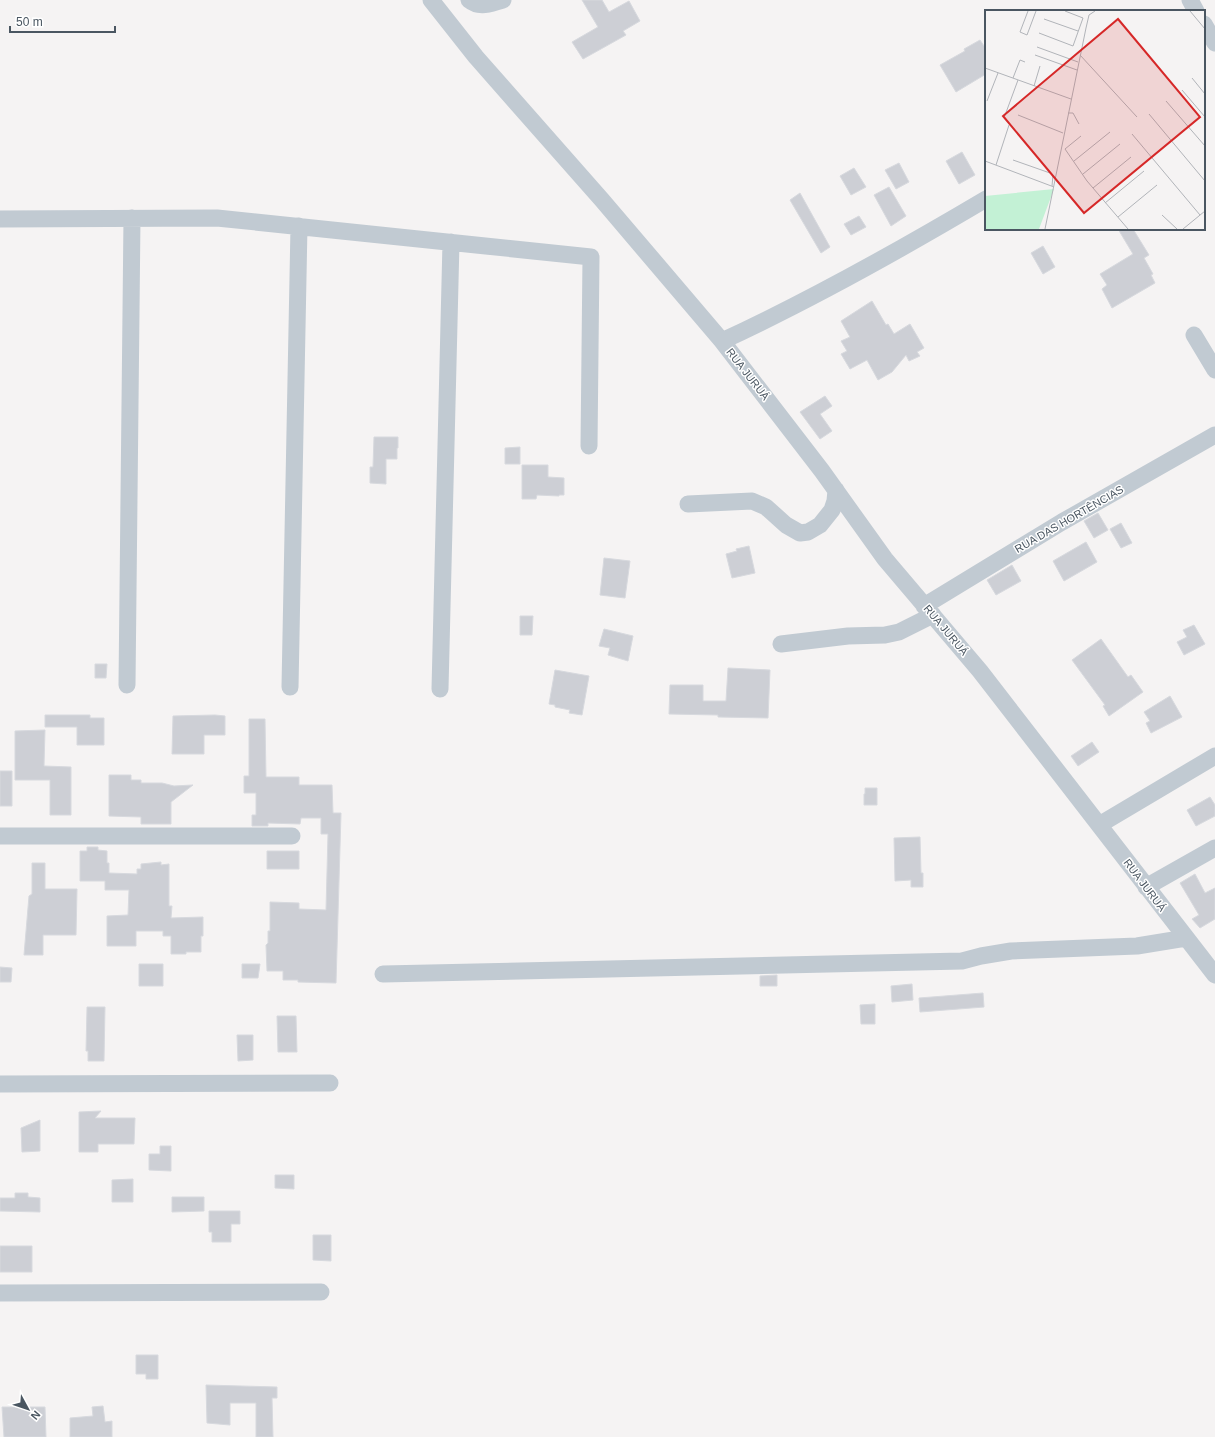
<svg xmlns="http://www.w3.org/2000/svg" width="1215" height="1437" font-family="Arial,sans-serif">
  <rect width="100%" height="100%" fill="#f5f3f3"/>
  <path fill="#cdcfd5" stroke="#d7d9de" d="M 582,0 L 602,0 L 609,12 L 629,1 L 640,21 L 623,31 L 626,35 L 583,59 L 572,42 L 598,27 Z
    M 980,40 L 986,49 L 986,74 L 956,92 L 940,65 L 965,51 L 964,49 Z
    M 962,152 L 975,175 L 959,184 L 946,161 Z
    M 899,163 L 909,182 L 896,189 L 885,170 Z
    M 854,168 L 866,187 L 851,195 L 840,176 Z
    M 889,187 L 906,216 L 891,226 L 874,195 Z
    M 800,193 L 830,247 L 821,253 L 790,200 Z
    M 859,216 L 866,227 L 851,235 L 844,224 Z
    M 1118,229 L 1133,229 L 1149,255 L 1144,258 L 1153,274 L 1151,275 L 1155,283 L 1112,308 L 1102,289 L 1107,285 L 1100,274 L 1133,254 Z
    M 1043,246 L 1055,267 L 1043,274 L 1031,253 Z
    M 872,301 L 886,325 L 888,324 L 894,334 L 910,324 L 924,348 L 917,352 L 920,356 L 909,361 L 906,355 L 892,372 L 878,380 L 867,360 L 850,369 L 841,354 L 847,351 L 841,341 L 850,337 L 841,321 Z
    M 825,396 L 832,406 L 820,414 L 832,431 L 820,439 L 800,412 Z
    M 374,437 L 398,437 L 398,448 L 397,448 L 397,459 L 386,459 L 386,484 L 370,483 L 370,467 L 373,467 Z
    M 520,447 L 520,464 L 505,464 L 505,448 Z
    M 522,465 L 548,465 L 548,477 L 564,478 L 564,495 L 559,495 L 559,496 L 537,495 L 536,499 L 522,499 Z
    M 1098,513 L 1108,530 L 1094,538 L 1084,521 Z
    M 1121,523 L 1132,543 L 1121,548 L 1110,529 Z
    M 1086,542 L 1097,562 L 1064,581 L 1053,561 Z
    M 749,546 L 755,573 L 732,578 L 726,554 L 737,551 L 736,549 Z
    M 604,558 L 630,561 L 625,598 L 600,595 Z
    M 1012,565 L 1021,581 L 996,595 L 987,580 Z
    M 520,616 L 533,616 L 532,635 L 520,635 Z
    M 1194,625 L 1205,644 L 1184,655 L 1177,642 L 1187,637 L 1183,630 Z
    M 604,629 L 633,636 L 628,661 L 608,655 L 610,648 L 599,646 Z
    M 1101,639 L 1128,677 L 1131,675 L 1143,692 L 1109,716 L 1103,706 L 1105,705 L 1072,660 Z
    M 95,664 L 107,664 L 106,678 L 95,678 Z
    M 728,668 L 770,670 L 768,718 L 718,717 L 718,715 L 669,714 L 670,685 L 703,685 L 703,701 L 726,701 Z
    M 555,670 L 589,676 L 582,715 L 569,713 L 570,710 L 555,707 L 555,705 L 549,704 Z
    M 1170,696 L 1182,717 L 1151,733 L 1146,723 L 1150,721 L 1144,712 Z
    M 45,715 L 90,715 L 90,718 L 104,718 L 104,745 L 77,745 L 77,727 L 45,727 Z
    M 215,715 L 225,716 L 225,735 L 204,735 L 204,754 L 172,754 L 173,716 Z
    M 249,719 L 265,719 L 266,777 L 299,777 L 299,785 L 332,785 L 333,813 L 341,813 L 336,983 L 298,982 L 298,980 L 283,980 L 283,971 L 267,971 L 266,945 L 268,943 L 268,931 L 270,931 L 270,902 L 299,903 L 299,909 L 326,910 L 328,834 L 321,834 L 321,818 L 301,818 L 300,824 L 268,823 L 268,826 L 252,826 L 252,815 L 256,815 L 256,793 L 244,793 L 244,776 L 249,776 Z
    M 45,730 L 44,766 L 71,767 L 71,815 L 50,815 L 50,780 L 15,780 L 15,731 Z
    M 1092,742 L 1099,752 L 1078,766 L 1071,756 Z
    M 0,771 L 12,771 L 12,806 L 0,806 Z
    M 109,775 L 131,775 L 131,780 L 141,780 L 141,783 L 162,783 L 174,786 L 193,785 L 171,802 L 171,824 L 141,824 L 141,817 L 109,816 Z
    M 865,788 L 877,788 L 877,805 L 864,805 L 864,794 L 865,794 Z
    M 1210,797 L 1215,805 L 1215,816 L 1196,826 L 1187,810 Z
    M 920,837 L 921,873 L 923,873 L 923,887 L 911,887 L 911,880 L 895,881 L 894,838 Z
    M 87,847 L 98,847 L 98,850 L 107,851 L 107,863 L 109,863 L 109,873 L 137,874 L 137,869 L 141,869 L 141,864 L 161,862 L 161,865 L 169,864 L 169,906 L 172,906 L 171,918 L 203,917 L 203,936 L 201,936 L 201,952 L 186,952 L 186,954 L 171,954 L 171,936 L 163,936 L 163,931 L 136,931 L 136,946 L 107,946 L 107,916 L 128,915 L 129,890 L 105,890 L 105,881 L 80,881 L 80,851 L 87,851 Z
    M 267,851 L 299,851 L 299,869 L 267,869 Z
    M 32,863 L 45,863 L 45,889 L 77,889 L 76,935 L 43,935 L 43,955 L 24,955 L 29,896 L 32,894 Z
    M 1195,874 L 1205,893 L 1215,888 L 1215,919 L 1200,928 L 1192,919 L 1199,915 L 1180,883 Z
    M 139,964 L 163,964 L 163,986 L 139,986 Z
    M 242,964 L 260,964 L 258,978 L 242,978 Z
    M 0,967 L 12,968 L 11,982 L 0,982 Z
    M 777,975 L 777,986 L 760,986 L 760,976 Z
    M 912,984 L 913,1000 L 892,1002 L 891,986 Z
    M 983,993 L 984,1007 L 920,1012 L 919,998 Z
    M 875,1004 L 875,1024 L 861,1024 L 860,1005 Z
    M 87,1007 L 105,1007 L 104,1061 L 88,1061 L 88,1051 L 86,1051 Z
    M 277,1016 L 296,1016 L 297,1052 L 278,1052 Z
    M 237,1035 L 253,1035 L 253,1060 L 238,1061 Z
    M 101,1111 L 95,1118 L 135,1118 L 134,1144 L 98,1144 L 98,1152 L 79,1152 L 79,1112 Z
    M 40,1120 L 40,1151 L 22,1152 L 21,1128 Z
    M 160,1146 L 171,1146 L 171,1171 L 149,1170 L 149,1154 L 160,1154 Z
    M 275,1175 L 294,1175 L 294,1189 L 275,1188 Z
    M 133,1179 L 133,1202 L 112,1202 L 112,1180 Z
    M 15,1193 L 28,1193 L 28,1197 L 40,1198 L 40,1212 L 0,1211 L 0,1198 L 15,1198 Z
    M 172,1197 L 204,1197 L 204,1211 L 172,1212 Z
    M 209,1211 L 240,1211 L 240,1224 L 231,1224 L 231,1242 L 212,1242 L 212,1232 L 209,1232 Z
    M 313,1235 L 331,1235 L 331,1261 L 313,1260 Z
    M 0,1246 L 32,1246 L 32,1272 L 0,1272 Z
    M 136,1355 L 158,1355 L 158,1379 L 146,1379 L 146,1374 L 136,1374 Z
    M 206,1385 L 277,1387 L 277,1398 L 272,1398 L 273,1437 L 256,1437 L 256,1403 L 230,1403 L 230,1425 L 207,1423 Z
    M 103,1406 L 105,1422 L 112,1421 L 112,1437 L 70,1437 L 70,1418 L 93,1416 L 92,1407 Z
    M 2,1407 L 45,1407 L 46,1437 L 4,1437 Z"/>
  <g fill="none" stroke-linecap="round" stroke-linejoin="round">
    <path stroke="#c1cad2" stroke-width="17" d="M 431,0 L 476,57 L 602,200 L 722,341 L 822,471 L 885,559 L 980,671 L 1215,975
      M 469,0 C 480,9 491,3 503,0
      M 1190,0 L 1196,11
      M 1204,24 L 1215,43
      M 0,219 L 217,218 L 591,257 L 589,446
      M 1194,335 L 1215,370
      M 722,341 C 813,299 900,250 986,199
      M 688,504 L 752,501 L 766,507 L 786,525 L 800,533 L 808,532 L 820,525 L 832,510 L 835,501 L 836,490
      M 924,606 L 1062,522 L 1215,435
      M 781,644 L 848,636 L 885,635 L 899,632 L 933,615
      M 127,685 L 132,218
      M 290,687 L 299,226
      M 440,689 L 451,242
      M 1099,825 L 1215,756
      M 0,836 L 292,836
      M 1146,887 L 1215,848
      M 383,974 L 962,961 L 981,956 L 1011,951 L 1137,946 L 1186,938
      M 0,1084 L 330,1083
      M 0,1293 L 321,1292"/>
  </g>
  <g text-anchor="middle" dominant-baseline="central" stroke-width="3" stroke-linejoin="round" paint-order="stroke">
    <g font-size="11" fill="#4a5661" stroke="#fff">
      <text transform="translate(748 374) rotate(52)">RUA JURUÁ</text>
      <text transform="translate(1069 519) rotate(-30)">RUA DAS HORTÊNCIAS</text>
      <text transform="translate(946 630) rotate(50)">RUA JURUÁ</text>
      <text transform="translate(1145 885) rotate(53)">RUA JURUÁ</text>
    </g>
  </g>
  <g transform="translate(985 10)">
    <rect width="220" height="220" fill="#f5f3f3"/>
    <path d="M 69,179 L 54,219 L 0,219 L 0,186 Z" fill="#c3f1d5"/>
    <path fill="none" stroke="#b1b4b9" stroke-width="1" d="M 43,1 L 35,22 L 42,25 L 51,1M 205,1 L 220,19M 59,9 L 93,21M 54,23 L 88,36 L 98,8 L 80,1M 52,37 L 93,52M 50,45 L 92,60M 95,45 L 152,107M 0,58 L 86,89M 28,68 L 35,50 L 40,52M 207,68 L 220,84M 49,76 L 55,56M 197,80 L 220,107M 2,91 L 13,63M 181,91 L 220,136M 83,103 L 88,103 L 94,114M 164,104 L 220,171M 33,105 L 78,123M 19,108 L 33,70M 147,124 L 215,205M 96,126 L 80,139 L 102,171 L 143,219M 28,150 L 65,163 L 68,165 L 67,176M 0,151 L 69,177M 89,151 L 125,122M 11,155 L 24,115M 98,164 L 135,134M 108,178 L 146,147M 120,193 L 159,161M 177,205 L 192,219M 133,207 L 172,175M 60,219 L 101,18 L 104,5 L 110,1M 198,219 L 220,201"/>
    <path fill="#d62828" fill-opacity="0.15" stroke="#d62828" stroke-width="2" d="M 133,9 L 215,107 L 99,203 L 18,106 Z"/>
    <rect width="220" height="220" fill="none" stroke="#4a5661" stroke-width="2"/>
  </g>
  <g transform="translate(28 1409) rotate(130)" stroke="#ffffff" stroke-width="3" paint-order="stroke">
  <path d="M0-3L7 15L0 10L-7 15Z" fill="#4a5661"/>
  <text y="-6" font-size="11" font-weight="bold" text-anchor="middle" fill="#4a5661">N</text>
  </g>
  <path d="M10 26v6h105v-6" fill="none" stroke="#4a5661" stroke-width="2"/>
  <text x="16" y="26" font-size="12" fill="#4a5661" stroke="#ffffff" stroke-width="3" paint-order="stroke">50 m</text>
</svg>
